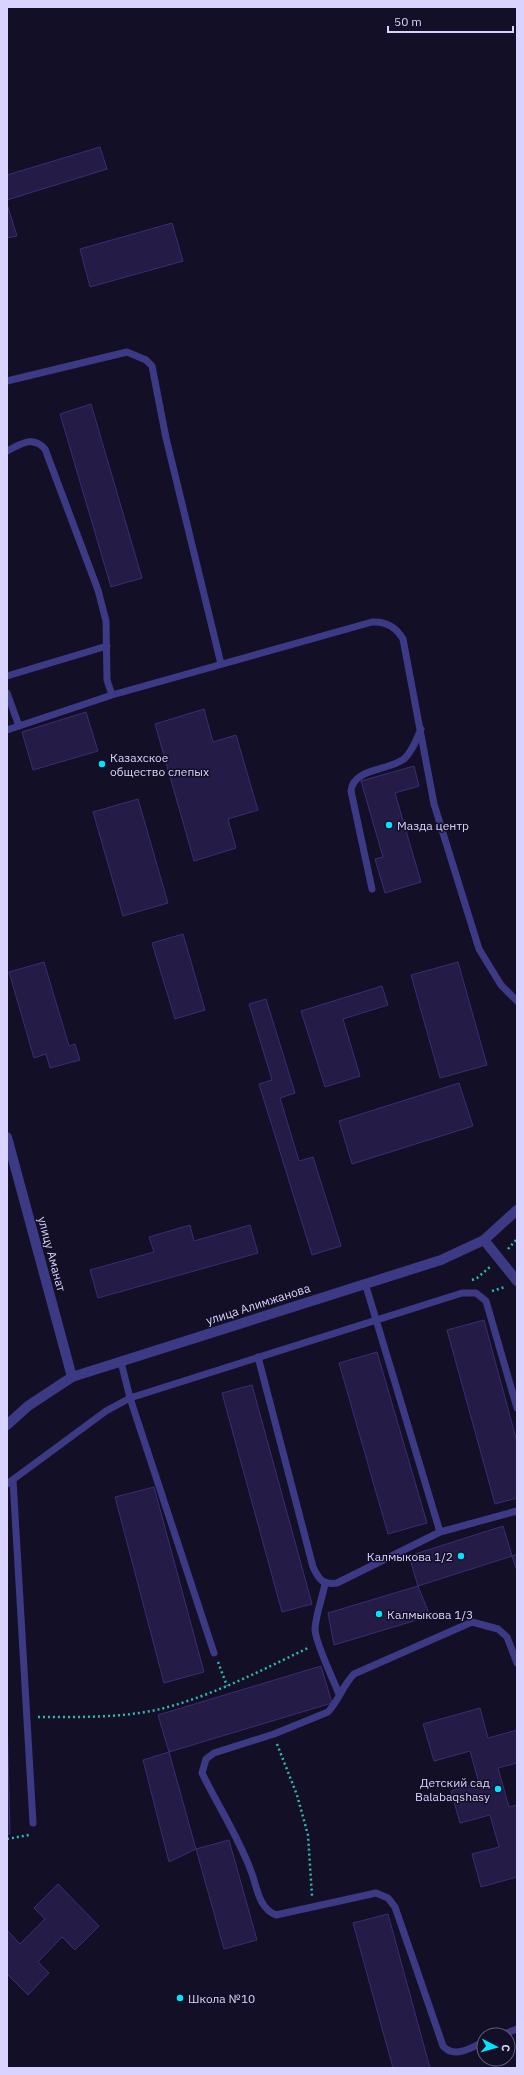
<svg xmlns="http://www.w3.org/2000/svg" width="524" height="2075" font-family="'IBM Plex Sans',sans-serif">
  <rect width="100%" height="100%" fill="#130f26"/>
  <path fill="#241b47" stroke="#3b2d73" d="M 100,147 L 107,169 L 7,200 L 7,175 Z
    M 7,204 L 17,236 L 7,238 Z
    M 172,223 L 183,261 L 90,287 L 80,249 Z
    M 91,404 L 142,578 L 111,587 L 60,414 Z
    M 204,709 L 213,742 L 236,735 L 258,810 L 228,819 L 236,848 L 194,861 L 155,724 Z
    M 86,712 L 98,751 L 33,770 L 22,732 Z
    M 414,766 L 419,786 L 395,793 L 421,882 L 385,893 L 375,859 L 383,857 L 361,781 Z
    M 138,799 L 168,903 L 123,916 L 93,812 Z
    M 183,934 L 205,1010 L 175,1019 L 152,943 Z
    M 44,962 L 69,1046 L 75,1044 L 80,1060 L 50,1068 L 46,1054 L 34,1058 L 9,972 Z
    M 458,962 L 487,1065 L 440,1078 L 411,975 Z
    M 382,986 L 388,1005 L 343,1019 L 360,1076 L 325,1087 L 301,1011 Z
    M 266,999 L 295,1093 L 280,1098 L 299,1161 L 313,1157 L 341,1246 L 312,1255 L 259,1084 L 272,1080 L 249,1004 Z
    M 459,1083 L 473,1126 L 352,1164 L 339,1121 Z
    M 190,1225 L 194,1241 L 250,1225 L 258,1253 L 98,1298 L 90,1270 L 154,1252 L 149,1237 Z
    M 484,1320 L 517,1442 L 517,1498 L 495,1504 L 447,1330 Z
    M 377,1352 L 427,1523 L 388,1534 L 339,1363 Z
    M 252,1385 L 312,1604 L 282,1612 L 222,1393 Z
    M 154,1487 L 204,1672 L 164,1683 L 115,1497 Z
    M 503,1526 L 512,1556 L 418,1586 L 409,1556 Z
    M 517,1554 L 517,1571 L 512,1556 Z
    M 418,1586 L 430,1616 L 334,1645 L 328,1613 Z
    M 321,1666 L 332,1703 L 169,1752 L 158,1715 Z
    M 480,1708 L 488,1738 L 517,1730 L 517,1763 L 498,1768 L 509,1807 L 517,1805 L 517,1877 L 481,1887 L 472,1854 L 499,1847 L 490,1815 L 460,1823 L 451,1791 L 479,1783 L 470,1751 L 434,1761 L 423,1724 Z
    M 7,1712 L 10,1834 L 7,1834 Z
    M 169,1752 L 196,1849 L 169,1862 L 143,1760 Z
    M 229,1840 L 257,1940 L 224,1949 L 196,1849 Z
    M 58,1884 L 99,1926 L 75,1950 L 62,1937 L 38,1962 L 49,1973 L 28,1995 L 7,1974 L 7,1930 L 20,1944 L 45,1919 L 34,1908 Z
    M 388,1914 L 430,2068 L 393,2068 L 353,1923 Z"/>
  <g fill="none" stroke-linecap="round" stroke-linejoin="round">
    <path stroke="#2fb8b0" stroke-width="2.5" stroke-dasharray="2 3" stroke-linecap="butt" d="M 508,1249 L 517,1239
      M 472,1280 L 477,1278 L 490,1267
      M 492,1291 L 505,1287
      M 218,1662 L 227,1686
      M 38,1717 C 77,1717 118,1718 156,1710 C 208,1698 260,1671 308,1648
      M 277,1744 L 297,1795 L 308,1835 L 312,1896
      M 7,1839 L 29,1835"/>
    <path stroke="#3d3a85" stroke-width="7" d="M 7,381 L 127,352 L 146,360 L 152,366 L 166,438 L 221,664
      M 7,451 C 21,444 33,435 45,449 L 98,590 L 106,621 L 107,680 L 112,695
      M 7,676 L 107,646
      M 7,693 L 19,726
      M 7,730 L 112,695 L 372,622 C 386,621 396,627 403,639 L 434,804 L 479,949 L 501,985 L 517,1001
      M 372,889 L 351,791 C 353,768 388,771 404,759 C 412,752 416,740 421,729
      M 365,1283 L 440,1532
      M 258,1357 L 313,1567 C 319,1580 323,1585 337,1583 L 440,1532 L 517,1511
      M 121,1362 L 130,1398 L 214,1653
      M 13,1480 L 33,1823
      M 7,1484 L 106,1411 L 130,1398 L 462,1293 L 476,1293 L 486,1301 L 517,1408
      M 325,1584 C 322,1599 316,1614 315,1629 C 315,1642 333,1679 339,1694
      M 502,2035 L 517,2029
      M 484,2042 C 470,2048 454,2059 443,2046 L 395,1907 L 388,1898 L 376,1893 L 276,1915 C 258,1908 257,1886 251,1871 C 238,1836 218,1806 202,1773 L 206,1759 L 214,1753 L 274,1734 L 328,1712 C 339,1700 343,1685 354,1674 L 472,1622 L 498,1629 L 507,1637 L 517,1663"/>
    <path stroke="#3d3a85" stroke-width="10" d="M 7,1137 L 72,1377
      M 484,1240 L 517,1281"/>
    <path stroke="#3d3a85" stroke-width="10" d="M 7,1425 L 28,1406 L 72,1377 L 441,1260 L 484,1240 L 517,1210"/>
  </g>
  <g fill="#00e5ff" stroke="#130f26" stroke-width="1.5">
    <circle cx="102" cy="764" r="4"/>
    <circle cx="389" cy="825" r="4"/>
    <circle cx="461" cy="1556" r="4"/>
    <circle cx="379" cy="1614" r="4"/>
    <circle cx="498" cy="1789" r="4"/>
    <circle cx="180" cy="1998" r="4"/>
  </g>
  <g text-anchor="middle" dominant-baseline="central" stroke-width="3" stroke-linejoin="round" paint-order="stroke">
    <g font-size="12" fill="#d9d4ff" stroke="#130f26" text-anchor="start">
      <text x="110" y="757">Казахское<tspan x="110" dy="14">общество слепых</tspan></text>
      <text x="397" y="825">Мазда центр</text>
      <text x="453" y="1556" text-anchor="end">Калмыкова 1/2</text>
      <text x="387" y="1614">Калмыкова 1/3</text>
      <text x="490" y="1782" text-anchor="end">Детский сад<tspan x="490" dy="14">Balabaqshasy</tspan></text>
      <text x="188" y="1998">Школа №10</text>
    </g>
    <g font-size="12" fill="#d9d4ff" stroke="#130f26">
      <text transform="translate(52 1254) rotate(75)">улицу Аманат</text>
      <text transform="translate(258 1304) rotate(-18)">улица Алимжанова</text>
    </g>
  </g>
  <rect width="524" height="2075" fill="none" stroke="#d9d4ff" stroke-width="16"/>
  <g transform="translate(496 2047) rotate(96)"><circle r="19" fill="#130f26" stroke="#625e7d"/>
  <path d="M0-3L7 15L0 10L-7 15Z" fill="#00e5ff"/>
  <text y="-6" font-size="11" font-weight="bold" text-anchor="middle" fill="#d9d4ff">С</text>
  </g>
  <path d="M388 26v6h125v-6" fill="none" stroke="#d9d4ff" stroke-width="2"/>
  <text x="394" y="26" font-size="12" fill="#d9d4ff" stroke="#130f26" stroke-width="3" paint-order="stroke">50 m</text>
</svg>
